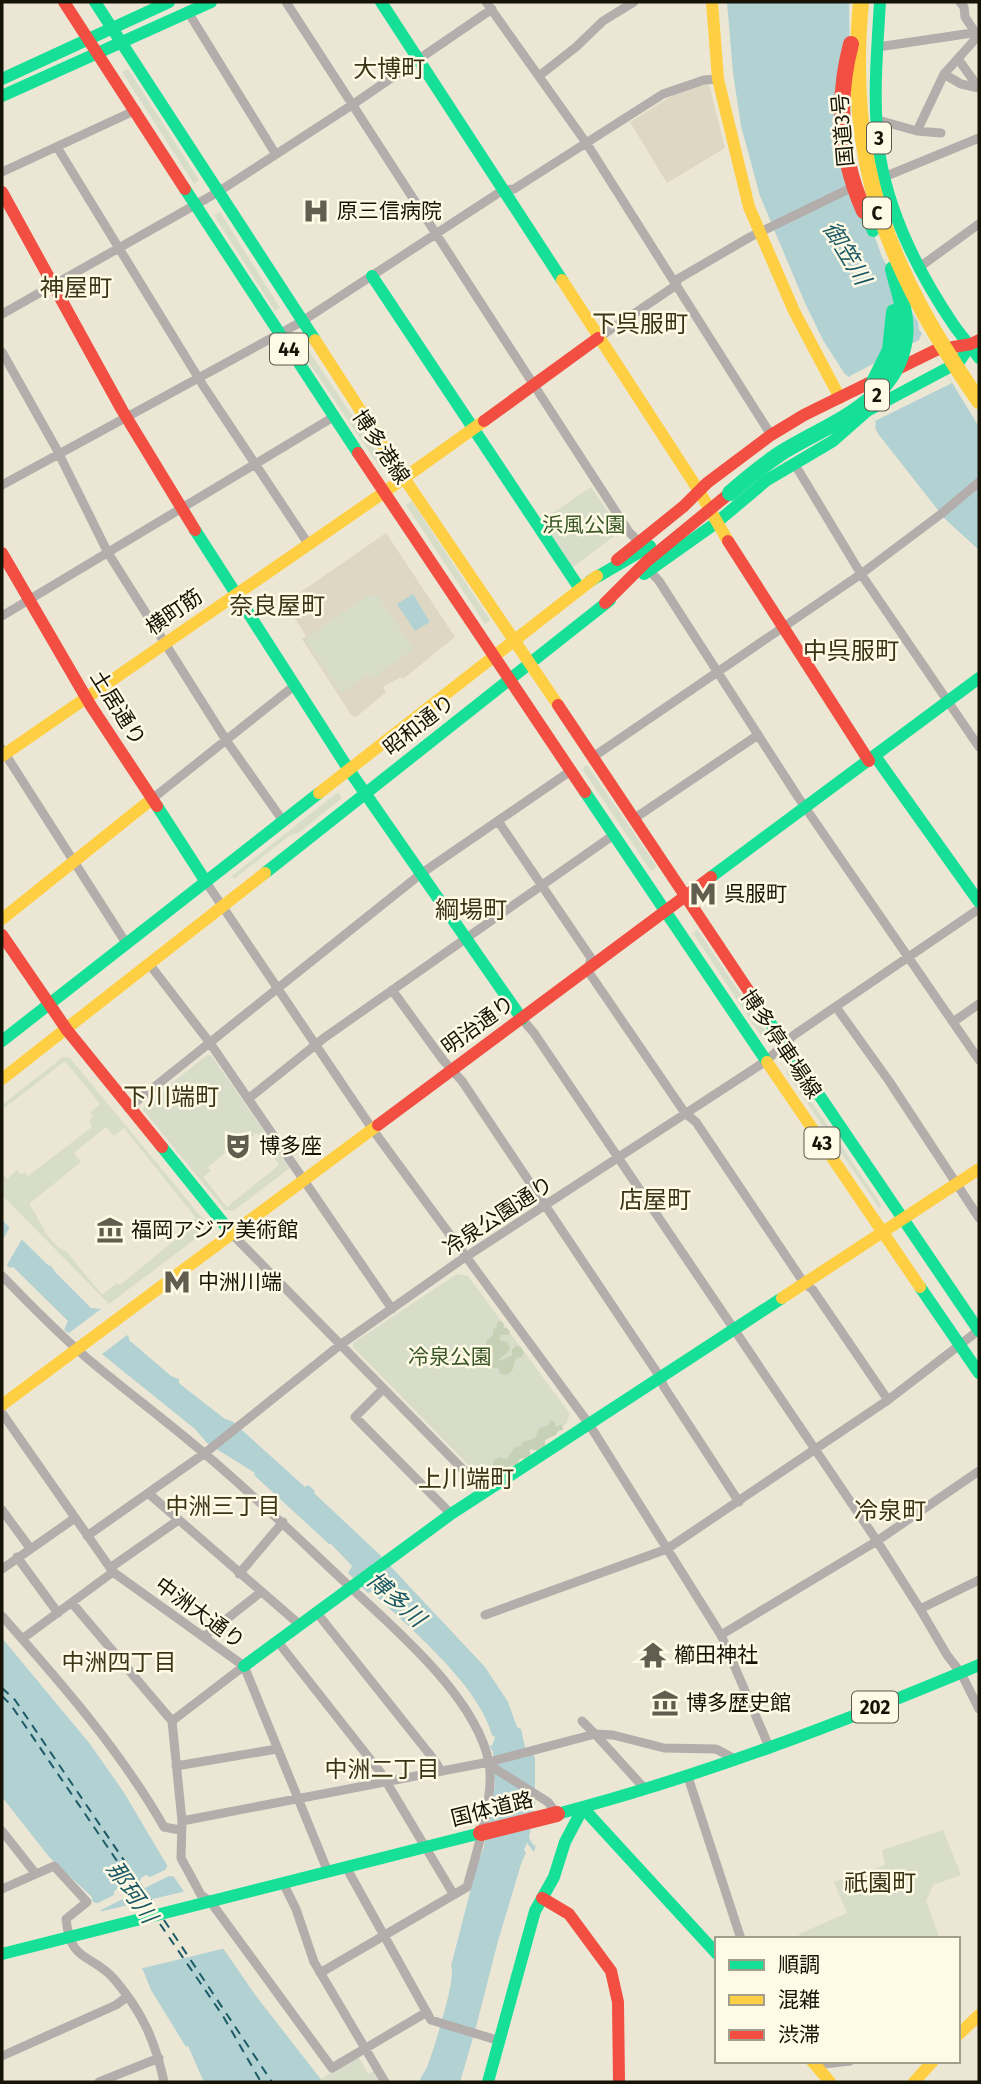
<svg xmlns="http://www.w3.org/2000/svg" width="981" height="2084" font-family="'Fira Sans','Noto Sans JP',sans-serif">
<style>
.education{fill:#ded7c4}
.green{fill:#d7ddc9;fill-rule:evenodd}
.forest{fill:#c6d0b5}
.water{fill:#b2d1d3}
.pier{fill:#ebe7d4}
.lines{fill:none;stroke-linecap:round;stroke-linejoin:round}
.ferry{stroke:#1c5a66;stroke-width:2;stroke-dasharray:9 7;stroke-linecap:butt}
.street{stroke:#b3adab;stroke-width:9}
.fast{stroke:#16e098;stroke-width:12}
.slow{stroke:#ffcf43;stroke-width:12}
.jam{stroke:#f24e42;stroke-width:12}
.fast-bridge{stroke:#16e098;stroke-width:16}
.slow-bridge{stroke:#ffcf43;stroke-width:16}
.jam-bridge{stroke:#f24e42;stroke-width:16}
.labels{text-anchor:middle;dominant-baseline:central;stroke-width:5;stroke-linejoin:round;paint-order:stroke}
.shield{fill:#fffae5;stroke:#5c584a;stroke-width:2}
.shield-label{font-size:19px;font-weight:bold;fill:#161307}
.street-label{font-size:21px;fill:#161307;stroke:#fffae5}
.poi-label{font-size:21px;fill:#161307;stroke:#fffae5;text-anchor:start}
.park-label{font-size:21px;fill:#395728;stroke:#fffae5}
.water-label{font-size:23px;font-style:italic;fill:#1c5a66;stroke:#fffae5}
.neighbourhood-label{font-size:23px;fill:#3b3416;stroke:#fffae5}
.quarter-label{font-size:24px;fill:#3b3416;stroke:#fffae5}
</style>
<rect width="100%" height="100%" fill="#ebe7d4"/>
<path class="education" d="M709,84l16,64 -58,35 -37,-61 48,-30 15,-7z
M386,533l69,104 -52,42 -2,-2 -18,10 3,5 -30,25 -4,-1 -50,-77 4,-3 -21,-33z"/>
<path class="green" d="M128,69l71,111 -5,4 -72,-112z
M220,212l60,96 -5,3 -61,-96z
M305,345l81,121 -5,3 -82,-121z
M591,487l30,44 -49,37 -31,-47z
M412,501l78,119 -5,4 -79,-119z
M377,595l37,54 -41,29 -4,-4 -27,19 -37,-54 61,-42z
M584,766h4l69,101 -6,4 -68,-101z
M338,792l4,6 -42,34 -11,4 -55,43 -2,-3z
M697,929l69,103 -5,4 -68,-103z
M207,1055h4l79,113 -57,43 -8,-1 -82,-100 1,-4zM257,1133l18,21 -2,2 6,9 -52,42 -24,-30 8,-6 -3,-4 35,-29 3,3z
M63,1057l7,1 137,166 -1,7 -97,73 -107,-109v-22l5,6 10,-9 4,5 4,-3 3,4 64,-49 -3,-6 4,-4 -3,-4 10,-9 -35,-43 -63,49v-5zM106,1127l8,9 10,-8 72,90 -12,9 2,4 -66,54 -3,-2 -15,12 -35,-43c-21,-9 -25,-31 -38,-48l52,-42 -7,-9z
M790,1070l92,136 -3,2 -93,-136z
M457,1274l11,2 102,138 -4,10 -84,55 -129,-132v-4z
M943,1830l18,45 -28,10 -7,16 14,38h-140l-1,-5 48,-21 -13,-31 51,-17 -3,-15z
M358,2056l10,18 6,-3 6,11h-56l-3,-3z"/>
<path class="forest" d="M501,1321l3,3 -1,4h4l3,4 -2,3h-6l-3,3 2,3 6,1 3,5 -2,5 -9,7 1,2 12,-6v-5l4,-4 5,1 3,5 -2,5 -6,1 -4,13 -5,4 -6,-1 -3,-6h-8l-3,-5 3,-5 4,-2 -2,-4 -6,-5v-6l7,-6v-5l4,-3v-5z
M551,1420l3,1 2,6 6,-3 1,6 -5,1 -2,4 -11,5v7l-7,4 -7,-2 -2,2 2,3 -6,6 -3,-2 -3,2 -2,5 -8,1 -5,7 -9,-1 -3,-6 2,-6 6,-3 7,2 8,-12 6,-1 2,-4 12,-4 4,-10 10,-3z"/>
<path class="water" d="M727,2h122l2,132 8,59 23,64 36,65 1,8 3,3 57,94v123l-34,-31 -66,-84 -4,-7 1,-5 -53,-83 -18,-37 -45,-107 -19,-70 -8,-53z
M413,594l17,28 -15,9 -18,-27z
M2,1220l47,46 1,-1 7,9 34,34 10,1 28,28v3l42,36 8,3v4l6,5 40,31 7,2 73,66 3,-2 7,6 -1,2 65,61 106,113 23,35 9,25 4,2 4,18 10,10v48l-6,33 5,8 2,-2 -2,8 -7,-9 -3,7 2,3 -4,8 -24,80 -23,90 -15,51h-41c2,-6 5,-9 8,-15 6,-15 30,-90 24,-101l26,-101 7,-18 3,-29 8,-33 -2,-33 -4,-7 3,1 3,-9 -3,-2c-13,-49 -80,-105 -117,-140v-5l-7,3 -20,-20 4,-7 -21,-22h-2l-75,-69 1,-2 -48,-30 -12,-14 -92,-74 -39,-25 4,-9 -55,-54 -3,1 -8,-8z
M2,1638l88,106 33,47 51,86 82,119 67,86h-119l-16,-36 -2,1 -35,-57 -8,-20 -19,-29 -32,-41v-3l-42,-39 -48,-61z"/>
<path class="pier" d="M922,333l30,50 -77,38 -31,-45 2,-2 2,3 71,-37z
M11,1225l13,11 -19,32 -3,-3v-24z
M101,1309l26,26 -26,20 -32,-22z
M169,1863l8,14 -8,-1 -70,35 -6,-8h5l16,-8v-4l6,-3 3,2 17,-8 1,-4 5,-3 4,2 15,-7z
M186,1891l40,57 -87,21 -40,-57z"/>
<g class="lines">
<path class="ferry" d="M2,1688l13,12 140,206
M2,1696l9,9 138,203
M164,1920l108,162
M160,1924l63,92 38,66"/>
<path class="street" d="M286,2l343,530 10,10
M486,2l101,142 184,291
M960,2l4,5 1,10 10,15
M188,12l87,141
M878,47l101,-15
M958,59l21,29
M944,74l17,10 18,4
M539,76l37,-29 27,-26 31,-19
M878,120l39,11 27,-57 35,-39
M917,131l24,2
M57,147l147,240 105,158
M2,172l134,-62
M884,177l95,-39
M921,266l58,-42
M2,314l216,-122 134,-87 140,-96
M598,338l77,-52 3,-7 72,-42 107,-52
M2,352l54,96 52,105 118,187 57,81
M794,463l67,111 118,173
M2,485l299,-163 202,-132 11,-1 149,-95 41,-14 14,-1
M649,570l10,11 139,216 181,263
M2,616l333,-200
M2,749l124,194
M593,757l268,-183 80,-60 38,-32
M152,799l142,-113
M635,818l123,-83
M498,821l93,137 -3,13 97,142 11,9 108,161 9,7 75,110
M206,882l167,248 216,294 132,211 49,114
M150,965l60,78 182,266
M392,990l51,70 19,21 198,296 4,10 75,115
M836,1007l53,74 90,137
M522,1019l12,14 343,508 43,68 27,46 14,18 18,36
M953,1022l26,-18
M248,1099l76,-61 291,-204
M128,1108l294,-235 150,-103
M232,1234l253,258
M2,1276c30,30 59,61 92,88 36,30 75,59 111,90 50,42 97,88 144,132 46,43 128,112 140,177 6,33 -13,91 -22,124l-147,86
M383,1389l-28,28 96,97
M2,1413l111,159 131,94 84,206
M148,1493l152,132
M2,1510l28,38
M87,1536l118,-83 135,-108 118,-83 308,-201 28,-26 185,-126
M17,1557l41,56
M110,1568l67,-47
M2,1569l73,-51
M239,1574l44,-52
M72,1603l100,118 10,100 -1,37 20,37 9,6 122,167 95,-56
M920,1609l59,-29
M317,1613l118,148 6,10
M485,1615l182,-66 221,-149 91,-70
M2,1616c59,67 118,134 162,211l16,3
M721,1635l156,-94 102,-70
M205,1636l56,-44
M22,1639l91,-67
M278,1642l103,131 73,122
M172,1721l72,-55
M582,1721l13,13 18,1 51,13 52,1 19,10
M489,1762l5,6 54,34 9,12
M176,1766l101,-17
M688,1777l53,162
M182,1821l307,-59 106,-28 50,55
M2,1831l34,43 18,-8 33,36 -21,17c5,46 25,33 49,61 27,32 40,60 49,102
M346,1867l85,153 69,21
M283,1883l13,26 18,53 71,120
M2,1889l34,-15
M2,2056l114,-51 11,-8
M815,2065l35,-4
M99,2082l60,-24"/>
<path class="fast" d="M95,2l220,338
M381,2l181,278
M880,2c-3,51 -8,104 0,155 10,59 40,118 73,167 8,12 18,22 26,34
M2,79l167,-77
M2,96l209,-94
M185,189l173,264
M864,211l9,20
M372,276l208,313
M195,530l154,240 173,249
M644,574l72,-51 51,-43 66,-39 34,-30 92,-49 12,-18
M590,581l60,-35
M875,756l104,146
M585,792l182,270
M157,806l49,76
M265,873l345,-273
M711,877l268,-199
M752,996l227,335
M2,1041l317,-248
M162,1147l70,87
M920,1287l59,86
M244,1666l207,-152 331,-216
M557,1814c145,-38 284,-91 422,-149
M2,1954l479,-121
M488,2082l47,-171 19,-34 11,-35 18,-34 134,146"/>
<path class="slow" d="M712,2l6,77 31,128 45,104 46,87
M562,280l137,211 29,50
M315,340l89,138 154,227
M2,756l384,-265 98,-70
M319,793l278,-217
M2,919l150,-120
M767,1062l153,225
M2,1079l263,-206
M782,1298l197,-129
M2,1405l376,-280
M958,2035l21,-20
M812,2061l18,21
M914,2082l19,-21"/>
<path class="jam" d="M64,2l121,187
M2,192l120,218 73,120
M484,421l114,-83
M358,453l227,339
M728,541l141,220
M2,553l89,153 66,100
M617,560l67,-54 23,-23 64,-48 33,-20 132,-65 35,-6 8,-4
M605,603l42,-42 83,-68
M558,705l194,291
M2,935l65,95 95,117
M378,1125l333,-248
M542,1898l27,16 42,57 7,31 1,80"/>
<path class="fast-bridge" d="M873,384l17,-34 4,-38
M730,493c16,-14 33,-28 51,-40 48,-30 116,-50 124,-115 3,-23 -7,-47 -12,-69"/>
<path class="slow-bridge" d="M861,2c-15,164 26,265 118,399"/>
<path class="jam-bridge" d="M851,44c-15,57 -11,113 13,167
M481,1833l76,-19"/>
</g>
<defs>
<g id="hospital-bare" transform="scale(2.1)"><path d="M-5-5h3v3.5h4V-5h3V5h-3V1.5h-4V5h-3Z" fill="#615d4f" stroke="#fffae5" stroke-width="2.5" paint-order="stroke"/></g>
<g id="metro-bare" transform="scale(2.1)"><path d="M-5.5 5V-5H-3L0 0L3-5H5.5V5H3V-.5L0 4L-3-.5V5Z" fill="#615d4f" stroke="#fffae5" stroke-width="2.5" paint-order="stroke"/></g>
<g id="theatre-bare" transform="scale(2.1)"><path d="M-5-5.5Q0-4 5-5.5V0Q5 5 0 6Q-5 5-5 0ZM-3.3-2.5H-1v1.5H-3.3ZM1-2.5H3.3v1.5H1ZM-2.8 1Q0 5.5 2.8 1Z" fill="#615d4f" stroke="#fffae5" stroke-width="2.5" paint-order="stroke"/></g>
<g id="museum-bare" transform="scale(2.1)"><path d="M0-6L6-3V-2H-6V-3ZM-5-1h2V3h-2ZM-1-1h2V3h-2ZM3-1h2V3H3ZM-6 4H6V6H-6Z" fill="#615d4f" stroke="#fffae5" stroke-width="2.5" paint-order="stroke"/></g>
<g id="temple-bare" transform="scale(2.1)"><path d="M0-6L5-2H3V0L6.5 2.5H4V6H1.5V3h-3V6H-4V2.5H-6.5L-3 0V-2H-5Z" fill="#615d4f" stroke="#fffae5" stroke-width="2.5" paint-order="stroke"/></g>
</defs>
<g fill-rule="evenodd">
<use href="#hospital-bare" x="316" y="211"/>
<use href="#metro-bare" x="703" y="894"/>
<use href="#theatre-bare" x="238" y="1146"/>
<use href="#museum-bare" x="110" y="1230"/>
<use href="#metro-bare" x="177" y="1282"/>
<use href="#temple-bare" x="653" y="1655"/>
<use href="#museum-bare" x="665" y="1703"/>
</g>
<g class="labels">
<g class="shield">
<rect x="867" y="122.5" width="24" height="31" rx="5"/>
<rect x="863" y="197.5" width="28" height="31" rx="5"/>
<rect x="270" y="333.5" width="38" height="31" rx="5"/>
<rect x="865" y="379.5" width="24" height="31" rx="5"/>
<rect x="804.5" y="1127.5" width="35" height="31" rx="5"/>
<rect x="852" y="1691.5" width="46" height="31" rx="5"/>
</g>
<g class="shield-label">
<text x="879" y="138">3</text>
<text x="877" y="213">C</text>
<text x="289" y="349">44</text>
<text x="877" y="395">2</text>
<text x="822" y="1143">43</text>
<text x="875" y="1707">202</text>
</g>
<g class="street-label">
<text transform="translate(843 130) rotate(-95)">国道3号</text>
<text transform="translate(381 447) rotate(56)">博多港線</text>
<text transform="translate(174 612) rotate(-35)">横町筋</text>
<text transform="translate(118 708) rotate(58)">土居通り</text>
<text transform="translate(419 725) rotate(-38)">昭和通り</text>
<text transform="translate(478 1025) rotate(-36)">明治通り</text>
<text transform="translate(781 1044) rotate(56)">博多停車場線</text>
<text transform="translate(498 1216) rotate(-33)">冷泉公園通り</text>
<text transform="translate(200 1613) rotate(36)">中洲大通り</text>
<text transform="translate(492 1809) rotate(-14)">国体道路</text>
</g>
<g class="poi-label">
<text x="337" y="211">原三信病院</text>
<text x="724" y="894">呉服町</text>
<text x="259" y="1146">博多座</text>
<text x="131" y="1230">福岡アジア美術館</text>
<text x="198" y="1282">中洲川端</text>
<text x="674" y="1655">櫛田神社</text>
<text x="686" y="1703">博多歴史館</text>
</g>
<g class="park-label">
<text x="584" y="525">浜風公園</text>
<text x="450" y="1357">冷泉公園</text>
</g>
<g class="water-label">
<text transform="translate(847 253) rotate(59)">御笠川</text>
<text transform="translate(396 1599) rotate(42)">博多川</text>
<text transform="translate(132 1892) rotate(55)">那珂川</text>
</g>
<g class="neighbourhood-label">
<text x="223" y="1506">中洲三丁目</text>
<text x="119" y="1662">中洲四丁目</text>
<text x="382" y="1769">中洲二丁目</text>
</g>
<g class="quarter-label">
<text x="389" y="69">大博町</text>
<text x="76" y="288">神屋町</text>
<text x="640" y="324">下呉服町</text>
<text x="277" y="606">奈良屋町</text>
<text x="851" y="651">中呉服町</text>
<text x="471" y="910">綱場町</text>
<text x="171" y="1097">下川端町</text>
<text x="655" y="1200">店屋町</text>
<text x="466" y="1479">上川端町</text>
<text x="890" y="1511">冷泉町</text>
<text x="880" y="1883">祇園町</text>
</g>
</g>
<rect width="981" height="2084" fill="none" stroke="#161307" stroke-width="7"/>
<rect x="715" y="1937" width="245" height="126" fill="#fffae5" stroke="#a29e8c" stroke-width="2"/>
<rect x="729" y="1960" width="35" height="10" fill="#16e098" stroke="#a29e8c" stroke-width="2"/>
<text x="778" y="1972" font-size="21" fill="#161307">順調</text>
<rect x="729" y="1995" width="35" height="10" fill="#ffcf43" stroke="#a29e8c" stroke-width="2"/>
<text x="778" y="2007" font-size="21" fill="#161307">混雑</text>
<rect x="729" y="2030" width="35" height="10" fill="#f24e42" stroke="#a29e8c" stroke-width="2"/>
<text x="778" y="2042" font-size="21" fill="#161307">渋滞</text>
</svg>
